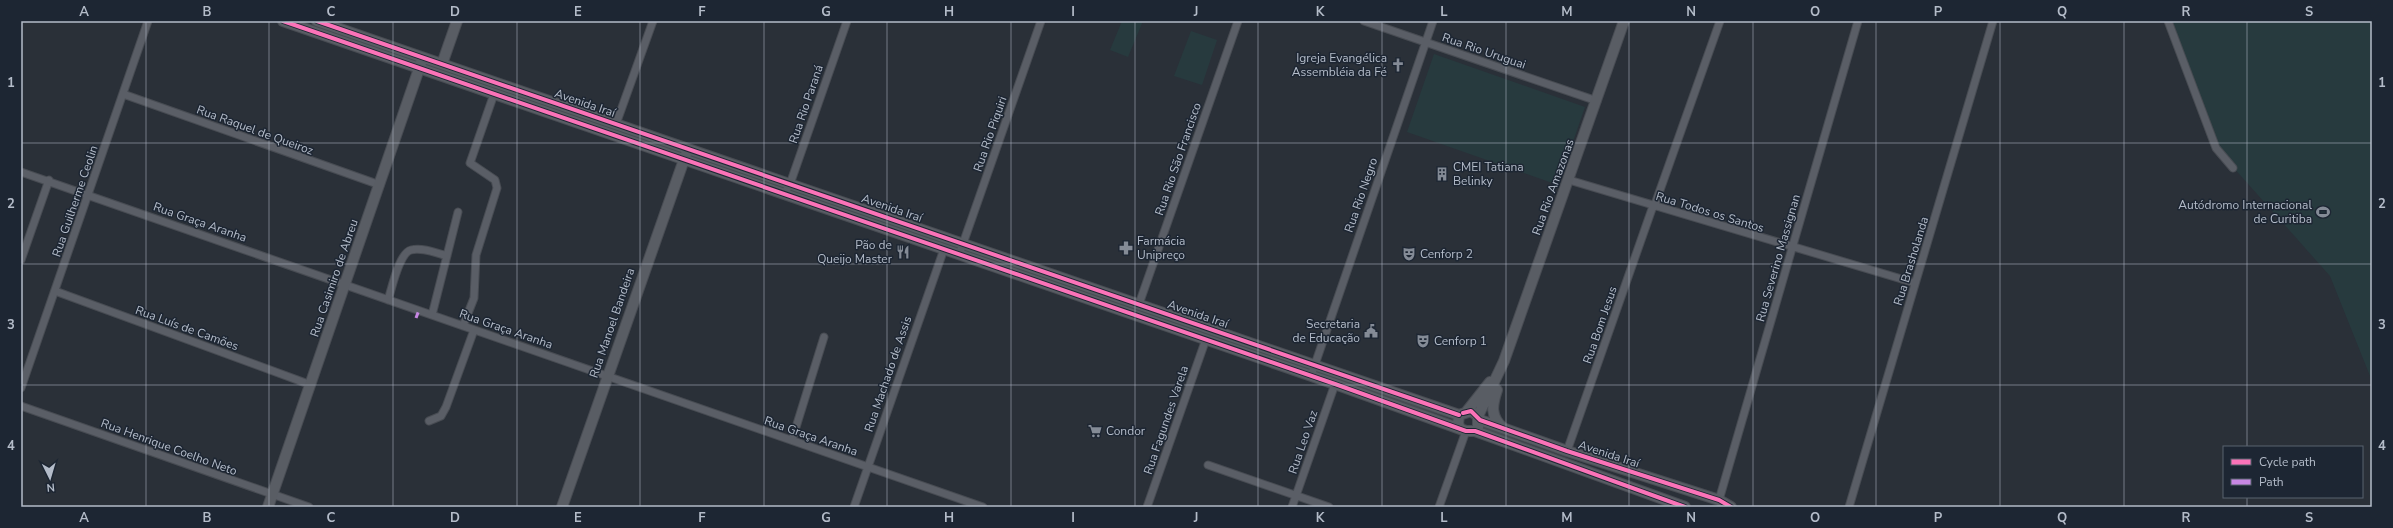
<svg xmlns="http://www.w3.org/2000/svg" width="2393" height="528" font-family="'Nunito Sans',sans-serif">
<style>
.green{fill:#273a3e}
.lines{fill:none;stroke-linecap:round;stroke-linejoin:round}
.street-casing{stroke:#484c53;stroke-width:9}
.secondary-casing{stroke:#484c53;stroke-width:12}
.street{stroke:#5a5e66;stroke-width:7}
.secondary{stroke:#595d64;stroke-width:10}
.quiet{stroke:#c787e3;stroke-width:3;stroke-dasharray:6 3;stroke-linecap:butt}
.cycleway-casing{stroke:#1d2633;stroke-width:6}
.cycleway{stroke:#fb73b8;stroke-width:4}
.grid{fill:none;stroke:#b4bcc9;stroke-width:1;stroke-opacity:0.55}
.labels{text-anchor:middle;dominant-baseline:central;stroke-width:3;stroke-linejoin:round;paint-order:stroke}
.street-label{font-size:12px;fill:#b4bcc9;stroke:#1d2633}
.poi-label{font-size:12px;fill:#b4bcc9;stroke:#1d2633;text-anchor:start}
.neatline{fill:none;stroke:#b4bcc9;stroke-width:1.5}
.grid-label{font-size:13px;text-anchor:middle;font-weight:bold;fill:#b4bcc9}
</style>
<rect width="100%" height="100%" fill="#2a3038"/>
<path class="green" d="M1122,21h21l-15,36 -18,-7z
M2168,21h204v360l-42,-105 -114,-128z
M1191,31l26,9 -15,45 -28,-9z
M1434,54l151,53 -27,78 -151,-53z"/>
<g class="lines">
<g class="street-casing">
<path id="street" d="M1364,21l233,80
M2168,21l48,127 17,20
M123,94l257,91
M616,124l37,-103
M21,172l962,335
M1569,180l346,103
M784,194l6,-10 57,-163
M1654,207l66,-186
M959,255l82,-234
M21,260l28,-80
M55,291l256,94
M388,300c4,-12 11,-47 23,-50 11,-3 26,3 36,6
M1139,304l99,-283
M432,315l26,-103
M463,326l11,-28 2,-43 21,-67 -2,-8 -25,-17 24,-69
M1311,376l122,-355
M21,388l127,-367
M21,406l288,101
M429,421l12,-5 5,-9 28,-77
M792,440l32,-103
M1567,451l86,-245
M1208,465l121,42
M1719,500l139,-479
M854,507l90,-258
M1147,507l59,-168
M1292,507l43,-123
M1439,507l27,-76
M1849,507l144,-486"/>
</g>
<g class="secondary-casing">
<path id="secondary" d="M283,21l1052,363 131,47h9l3,-3v-12l-7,-5 -12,4 -1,9 2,4
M317,21l1142,394
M442,64l15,-43
M1497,390c-5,15 -7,26 6,38
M1467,411l23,-29
M1478,416l26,-55 120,-340
M1480,420l87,31 152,49 12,7
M1475,431l210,76
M268,507l153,-444
M562,507l124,-353"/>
</g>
<use href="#street" class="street"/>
<use href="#secondary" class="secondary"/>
<path class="quiet" d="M416,318l3,-8"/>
<g class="cycleway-casing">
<path id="cycleway" d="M283,21l1052,363 131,47h9l210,76
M317,21l1142,394
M1463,413l8,-2 9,9 87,31 152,49 12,7"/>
</g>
<use href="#cycleway" class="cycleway"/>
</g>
<path class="grid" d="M146,21v486M269,21v486M393,21v486M517,21v486M640,21v486M764,21v486M887,21v486M1011,21v486M1135,21v486M1258,21v486M1382,21v486M1506,21v486M1629,21v486M1753,21v486M1876,21v486M2000,21v486M2124,21v486M2247,21v426M21,143h2351M21,264h2351M21,385h2351M2247,497v10"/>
<defs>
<g id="church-bare" transform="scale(1.08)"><path d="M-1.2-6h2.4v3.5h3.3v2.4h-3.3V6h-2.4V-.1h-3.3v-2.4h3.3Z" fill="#848b96" stroke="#1d2633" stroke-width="2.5" paint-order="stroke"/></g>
<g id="building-bare" transform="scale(1.08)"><path d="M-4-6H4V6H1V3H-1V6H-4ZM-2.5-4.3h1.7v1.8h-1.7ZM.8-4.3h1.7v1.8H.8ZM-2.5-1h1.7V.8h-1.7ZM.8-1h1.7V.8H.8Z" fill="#848b96" stroke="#1d2633" stroke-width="2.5" paint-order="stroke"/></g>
<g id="stadium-bare" transform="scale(1.08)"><path d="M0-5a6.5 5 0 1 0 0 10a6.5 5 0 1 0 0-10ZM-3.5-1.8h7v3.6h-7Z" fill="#848b96" stroke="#1d2633" stroke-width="2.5" paint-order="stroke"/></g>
<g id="pharmacy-bare" transform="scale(1.08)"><path d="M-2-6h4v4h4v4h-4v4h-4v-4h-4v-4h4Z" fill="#848b96" stroke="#1d2633" stroke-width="2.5" paint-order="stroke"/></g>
<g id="restaurant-bare" transform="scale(1.08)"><path d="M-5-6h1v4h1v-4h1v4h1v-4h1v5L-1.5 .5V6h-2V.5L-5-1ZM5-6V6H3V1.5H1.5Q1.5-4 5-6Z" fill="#848b96" stroke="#1d2633" stroke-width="2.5" paint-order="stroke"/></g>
<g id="theatre-bare" transform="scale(1.08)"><path d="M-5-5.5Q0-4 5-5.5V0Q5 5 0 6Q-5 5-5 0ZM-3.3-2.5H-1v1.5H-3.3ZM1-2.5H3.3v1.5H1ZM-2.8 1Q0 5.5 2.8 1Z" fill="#848b96" stroke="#1d2633" stroke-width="2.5" paint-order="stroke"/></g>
<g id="civic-bare" transform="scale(1.08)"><path d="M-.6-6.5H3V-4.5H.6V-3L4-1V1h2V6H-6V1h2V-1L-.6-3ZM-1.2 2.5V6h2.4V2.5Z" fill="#848b96" stroke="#1d2633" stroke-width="2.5" paint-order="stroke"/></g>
<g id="supermarket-bare" transform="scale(1.08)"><path d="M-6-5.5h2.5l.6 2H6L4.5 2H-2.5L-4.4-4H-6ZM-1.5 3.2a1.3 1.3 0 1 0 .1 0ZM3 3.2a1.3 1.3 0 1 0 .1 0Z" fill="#848b96" stroke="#1d2633" stroke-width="2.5" paint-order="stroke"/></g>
</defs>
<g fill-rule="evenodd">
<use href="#church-bare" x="1398" y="65"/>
<use href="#building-bare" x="1442" y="174"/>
<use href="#stadium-bare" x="2323" y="212"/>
<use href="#pharmacy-bare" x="1126" y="248"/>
<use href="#restaurant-bare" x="903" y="252"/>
<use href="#theatre-bare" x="1409" y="254"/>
<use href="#civic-bare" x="1371" y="331"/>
<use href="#theatre-bare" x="1423" y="341"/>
<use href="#supermarket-bare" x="1095" y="431"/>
</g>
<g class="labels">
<g class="street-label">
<text transform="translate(1484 51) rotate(19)">Rua Rio Uruguai</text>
<text transform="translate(585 103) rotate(19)">Avenida Iraí</text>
<text transform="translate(806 104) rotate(-71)">Rua Rio Paraná</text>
<text transform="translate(255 130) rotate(20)">Rua Raquel de Queiroz</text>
<text transform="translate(990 134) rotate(-71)">Rua Rio Piquiri</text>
<text transform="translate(1178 159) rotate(-71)">Rua Rio São Francisco</text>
<text transform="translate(1553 187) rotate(-70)">Rua Rio Amazonas</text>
<text transform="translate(1361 195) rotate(-71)">Rua Rio Negro</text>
<text transform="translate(75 201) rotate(-71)">Rua Guilherme Ceolin</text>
<text transform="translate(892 208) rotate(19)">Avenida Iraí</text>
<text transform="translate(1710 212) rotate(17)">Rua Todos os Santos</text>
<text transform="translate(200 222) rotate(19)">Rua Graça Aranha</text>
<text transform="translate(1778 258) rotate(-74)">Rua Severino Massignan</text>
<text transform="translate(1911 261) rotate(-73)">Rua Brasholanda</text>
<text transform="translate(334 278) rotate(-71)">Rua Casimiro de Abreu</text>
<text transform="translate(1198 314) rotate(19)">Avenida Iraí</text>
<text transform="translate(612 323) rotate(-71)">Rua Manoel Bandeira</text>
<text transform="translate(1600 325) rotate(-71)">Rua Bom Jesus</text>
<text transform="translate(187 328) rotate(20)">Rua Luís de Camões</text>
<text transform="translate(506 329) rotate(19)">Rua Graça Aranha</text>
<text transform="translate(888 374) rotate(-71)">Rua Machado de Assis</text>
<text transform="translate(1166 420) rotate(-71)">Rua Fagundes Varela</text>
<text transform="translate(811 436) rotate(19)">Rua Graça Aranha</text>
<text transform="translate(1303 442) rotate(-71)">Rua Leo Vaz</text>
<text transform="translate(169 447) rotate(20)">Rua Henrique Coelho Neto</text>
<text transform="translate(1609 454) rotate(18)">Avenida Iraí</text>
</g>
<g class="poi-label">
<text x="1387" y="58" text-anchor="end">Igreja Evangélica<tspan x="1387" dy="14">Assembléia da Fé</tspan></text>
<text x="1453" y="167">CMEI Tatiana<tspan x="1453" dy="14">Belinky</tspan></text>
<text x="2312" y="205" text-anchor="end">Autódromo Internacional<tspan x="2312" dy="14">de Curitiba</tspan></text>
<text x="1137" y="241">Farmácia<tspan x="1137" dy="14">Unipreço</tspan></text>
<text x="892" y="245" text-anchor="end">Pão de<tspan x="892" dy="14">Queijo Master</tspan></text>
<text x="1420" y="254">Cenforp 2</text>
<text x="1360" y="324" text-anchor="end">Secretaria<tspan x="1360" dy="14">de Educação</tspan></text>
<text x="1434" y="341">Cenforp 1</text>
<text x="1106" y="431">Condor</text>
</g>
</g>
<rect width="2393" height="528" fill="none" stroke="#1d2633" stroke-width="44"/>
<rect x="2223" y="446" width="140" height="52" fill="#1d2633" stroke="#59626f"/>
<rect x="2231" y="459" width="20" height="6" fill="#fb73b8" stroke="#59626f"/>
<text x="2259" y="466" font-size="12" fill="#b4bcc9">Cycle path</text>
<rect x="2231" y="479" width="20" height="6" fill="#c787e3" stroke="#59626f"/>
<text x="2259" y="486" font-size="12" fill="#b4bcc9">Path</text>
<g transform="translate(50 478) rotate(175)" stroke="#1d2633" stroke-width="3" paint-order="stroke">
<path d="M0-3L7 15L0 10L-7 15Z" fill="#b4bcc9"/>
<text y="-6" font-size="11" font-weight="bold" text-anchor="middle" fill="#b4bcc9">N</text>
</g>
<rect x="22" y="22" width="2349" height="484" class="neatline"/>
<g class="grid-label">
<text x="84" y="16">A</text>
<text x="207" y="16">B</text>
<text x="331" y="16">C</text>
<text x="455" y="16">D</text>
<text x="578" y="16">E</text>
<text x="702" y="16">F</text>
<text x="826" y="16">G</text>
<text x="949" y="16">H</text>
<text x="1073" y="16">I</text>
<text x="1196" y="16">J</text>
<text x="1320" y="16">K</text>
<text x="1444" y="16">L</text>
<text x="1567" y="16">M</text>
<text x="1691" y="16">N</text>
<text x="1815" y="16">O</text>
<text x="1938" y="16">P</text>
<text x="2062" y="16">Q</text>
<text x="2186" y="16">R</text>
<text x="2309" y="16">S</text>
<text x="11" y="87">1</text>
<text x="2382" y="87">1</text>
<text x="11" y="208">2</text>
<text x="2382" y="208">2</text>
<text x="11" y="329">3</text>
<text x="2382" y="329">3</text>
<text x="11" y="450">4</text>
<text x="2382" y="450">4</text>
<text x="84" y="522">A</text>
<text x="207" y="522">B</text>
<text x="331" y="522">C</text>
<text x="455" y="522">D</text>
<text x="578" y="522">E</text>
<text x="702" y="522">F</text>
<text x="826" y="522">G</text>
<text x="949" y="522">H</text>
<text x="1073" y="522">I</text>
<text x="1196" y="522">J</text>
<text x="1320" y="522">K</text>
<text x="1444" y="522">L</text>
<text x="1567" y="522">M</text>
<text x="1691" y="522">N</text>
<text x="1815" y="522">O</text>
<text x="1938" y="522">P</text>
<text x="2062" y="522">Q</text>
<text x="2186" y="522">R</text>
<text x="2309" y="522">S</text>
</g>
</svg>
